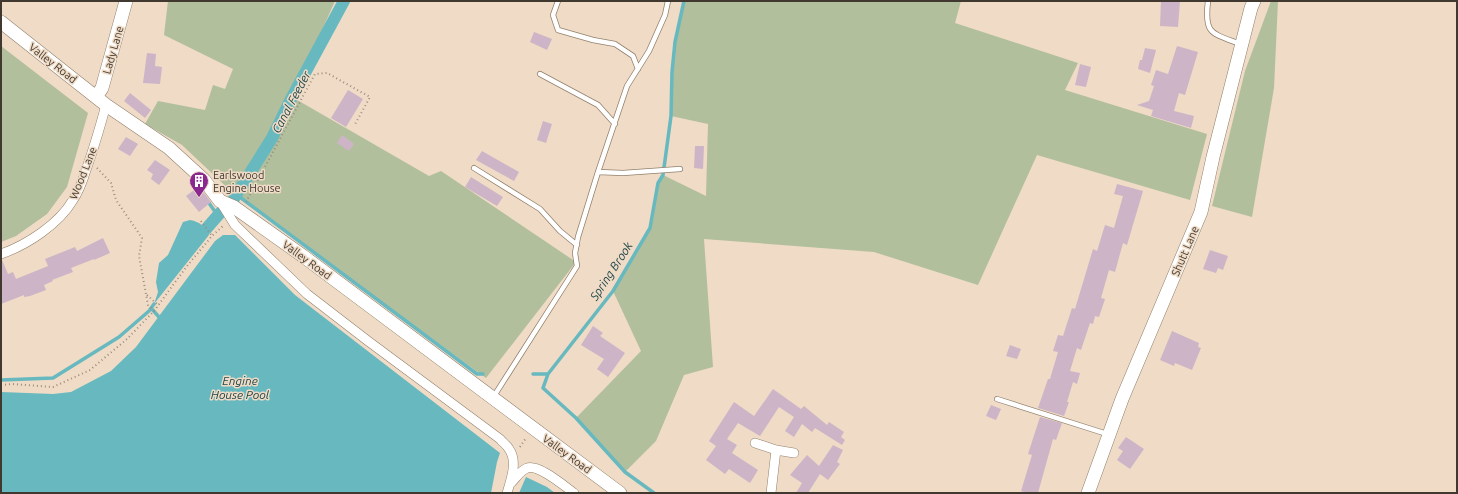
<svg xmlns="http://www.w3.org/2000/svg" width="1458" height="494" font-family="Ubuntu,sans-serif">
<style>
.green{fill:#b1bf9d}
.water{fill:#67b9bf}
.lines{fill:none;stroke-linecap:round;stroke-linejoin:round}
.stream{stroke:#67b9bf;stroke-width:3.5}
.canal{stroke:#67b9bf;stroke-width:12}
.building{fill:#cdb5c7}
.lane-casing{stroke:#92806c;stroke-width:6}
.street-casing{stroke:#92806c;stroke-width:10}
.secondary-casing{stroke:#92806c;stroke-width:14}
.path{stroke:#9b8d7e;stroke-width:2;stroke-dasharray:1 3;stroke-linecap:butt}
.lane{stroke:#fff;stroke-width:4.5}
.street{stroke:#fff;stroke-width:9}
.secondary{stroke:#fff;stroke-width:13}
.labels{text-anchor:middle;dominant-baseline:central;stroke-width:3;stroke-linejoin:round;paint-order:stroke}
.street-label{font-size:11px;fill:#413930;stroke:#efdbc6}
.poi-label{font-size:11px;fill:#413930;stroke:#efdbc6;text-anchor:start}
.water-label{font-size:12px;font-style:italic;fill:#20474a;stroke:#efdbc6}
</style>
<rect width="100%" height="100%" fill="#efdbc6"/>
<path class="green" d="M168,1h167l-43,96 137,79 12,-5 135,91 -90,116 -250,-182 -54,-51 -37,-21 13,-23 47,9 8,-25 12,4 8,-20 -69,-34z
M684,1h277l-6,22 123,40 -13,27 142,44 -17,66 -153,-45 -59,130 -104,-33 -170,-13 9,128 -29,8 -28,66 -31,31 -49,-54 65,-67 -28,-60 37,-63 8,-45 5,-8 43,21 2,-72 -37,-8 1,-44 3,-30z
M1271,1h7l-4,87 -22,129 -40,-11 33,-135z
M1,46l87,67 -21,74 -20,27 -31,22 -15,6z"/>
<path class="water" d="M190,220c10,2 15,6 19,15l-55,69 4,-12 -2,-10 3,-19 9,-8 15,-33z
M223,235h12l60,60 205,158 -3,9 -6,31h-490v-101l52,2 18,-2 40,-21 25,-24 79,-106z
M526,477l21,10 8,6h-36z"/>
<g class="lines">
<path class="stream" d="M237,195l240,179h6
M209,203l9,13
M151,308l8,9
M533,374h15
M1,380l52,-2 66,-41 30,-26 5,-7
M654,493l-29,-21 -49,-54 -33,-30 5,-14 65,-83 37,-63 8,-45 5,-8 8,-59 1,-44 3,-30 9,-41"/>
<path class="canal" d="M233,200l39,-62 20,-41 52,-96
M206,229l14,-16"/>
</g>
<path class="building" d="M1161,1h19l-2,26 -18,-1z
M534,32l18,7 -5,11 -17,-8z
M1177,46l21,6 -13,43 -6,-2 -5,18 20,5 -3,12 -40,-12 2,-6 -16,-5 12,-4 5,-15 -3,-1 5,-15 12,4z
M1145,48l11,2 -6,23 -12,-4 2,-9h2z
M147,53l9,1 -1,12 7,1 -2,17 -17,-1z
M1080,64l11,3 -5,20 -11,-2z
M348,90l15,9 -17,28 -15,-9z
M130,93l21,17 -6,8 -21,-17z
M543,121l9,3 -6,19 -9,-3z
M342,135l12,9 -5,7 -12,-8z
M126,137l12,7 -8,12 -12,-7z
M695,146h9l-1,23 -9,-1z
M482,151l37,21 -5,9 -38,-21z
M155,160l15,10 -11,15 -8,-6 2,-5 -6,-4z
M471,177l32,20 -6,9 -32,-19z
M1117,184l26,7 -16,54 -4,-2 -8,29 -6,-2 -8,28 4,1 -6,18 -4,-1 -2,8 -3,-1 -9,27 -4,-2 -7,23 10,2 -3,11 -4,-2 -6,20h2l-5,14 -26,-8 10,-29h2l8,-27 -5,-1 5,-16 5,1 9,-28 3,1 18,-60 4,2 8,-26 9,3 9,-32 -9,-2z
M201,189l10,13 -12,10 -13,-16 8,-6 2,4z
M103,238l7,15 -16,7v-1l-23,9 2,4 -21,8 1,1 -9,4 2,5 -16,6 -6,1v-2l-23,9v-44h1l6,14 5,-2 3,7 32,-13 -3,-7 30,-12 2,4z
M1210,250l18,6 -5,14 -5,-2 -2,5 -13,-4z
M593,326l10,7 -3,3 25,17 -17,24 -11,-8 7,-10 -23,-14z
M1172,331l27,12 -1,4 3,1 -9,22 -17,-7 -1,3 -14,-6z
M1010,345l11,4 -4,10 -11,-3z
M773,389l28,20 3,-3 23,19 2,-3 15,10 -3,5 4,3 -3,5 -27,-17 -3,4 -10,-8 -8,13 -9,-6 9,-14 -15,-10 -19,29 -22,-13 -11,16 10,6 -5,8 26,17 -8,13 -21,-14 -4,5 -19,-14 10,-14 -7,-5 25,-39 20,14z
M991,405l10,4 -5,11 -10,-4z
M1040,417l22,6 -6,17 -3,-1 -15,54h-11l-6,-2 11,-36 -4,-1z
M1126,437l18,12 -14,20 -13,-9 6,-9 -5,-3z
M833,445l10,5 -6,12 3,2 -12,16 -8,-6 -12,19h-12l6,-10 -12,-8 17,-20 12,11z"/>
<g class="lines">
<g class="lane-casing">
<path id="lane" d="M558,1l-5,14 5,15 35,10 22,4 18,12 5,13
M1208,1c-4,33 3,32 32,43
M540,74l58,31 17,19
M474,168l66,41 20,22 17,14
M598,172l25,1 57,-4
M494,396l83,-130 -2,-13 3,-16 20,-65 29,-86 22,-35 16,-36 3,-14
M997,399l110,35"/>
</g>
<g class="street-casing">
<path id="street" d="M220,201l15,24 72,69 61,47 132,98c3,4 7,6 9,10 9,12 2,31 -2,44
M1,254c26,-9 58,-30 72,-54 6,-9 10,-20 13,-30 8,-22 14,-43 20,-65
M755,443l21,7 18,3
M511,483c5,-5 9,-12 16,-15 12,-4 37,18 47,25
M771,493l5,-43"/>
</g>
<g class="secondary-casing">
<path id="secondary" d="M1,22l105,83 63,43 35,32 16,21 14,6 69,49 317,237
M96,97l6,-9 24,-87
M1088,493l34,-94 79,-187 12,-55 38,-149 3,-7"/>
</g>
<path class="path" d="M97,168l14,15 5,17 26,38 -3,18 9,49 6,6
M246,202l69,-128 12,-1 43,24 -16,29
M201,221l11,15
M147,295l11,10
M1,385l11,-1 41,3 37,-17 37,-31 27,-28 33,-45 25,-30 12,-11
M520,447l6,-9"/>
<use href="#lane" class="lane"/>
<use href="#street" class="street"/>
<use href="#secondary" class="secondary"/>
</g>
<defs>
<g id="building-pin" transform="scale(1)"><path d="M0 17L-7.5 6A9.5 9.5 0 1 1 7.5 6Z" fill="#8b288f" stroke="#efdbc6"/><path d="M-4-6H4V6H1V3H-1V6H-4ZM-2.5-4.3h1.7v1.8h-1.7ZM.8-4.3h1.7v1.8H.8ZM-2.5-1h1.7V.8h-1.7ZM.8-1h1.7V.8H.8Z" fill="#fff"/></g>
</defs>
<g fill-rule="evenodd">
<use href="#building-pin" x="199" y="181"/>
</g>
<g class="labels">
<g class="street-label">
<text transform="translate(113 50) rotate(-74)">Lady Lane</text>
<text transform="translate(53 63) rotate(38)">Valley Road</text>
<text transform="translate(83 173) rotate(-68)">Wood Lane</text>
<text transform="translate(1185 251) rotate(-67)">Shutt Lane</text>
<text transform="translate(307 260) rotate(36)">Valley Road</text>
<text transform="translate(567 454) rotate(36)">Valley Road</text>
</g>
<g class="poi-label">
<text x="213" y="175">Earlswood<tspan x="213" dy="13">Engine House</tspan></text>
</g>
<g class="water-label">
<text transform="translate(291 102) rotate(-62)">Canal Feeder</text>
<text transform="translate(611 271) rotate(-57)">Spring Brook</text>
<text x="240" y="380">Engine<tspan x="240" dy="14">House Pool</tspan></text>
</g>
</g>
<rect width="1458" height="494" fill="none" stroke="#413930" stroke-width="4"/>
</svg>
